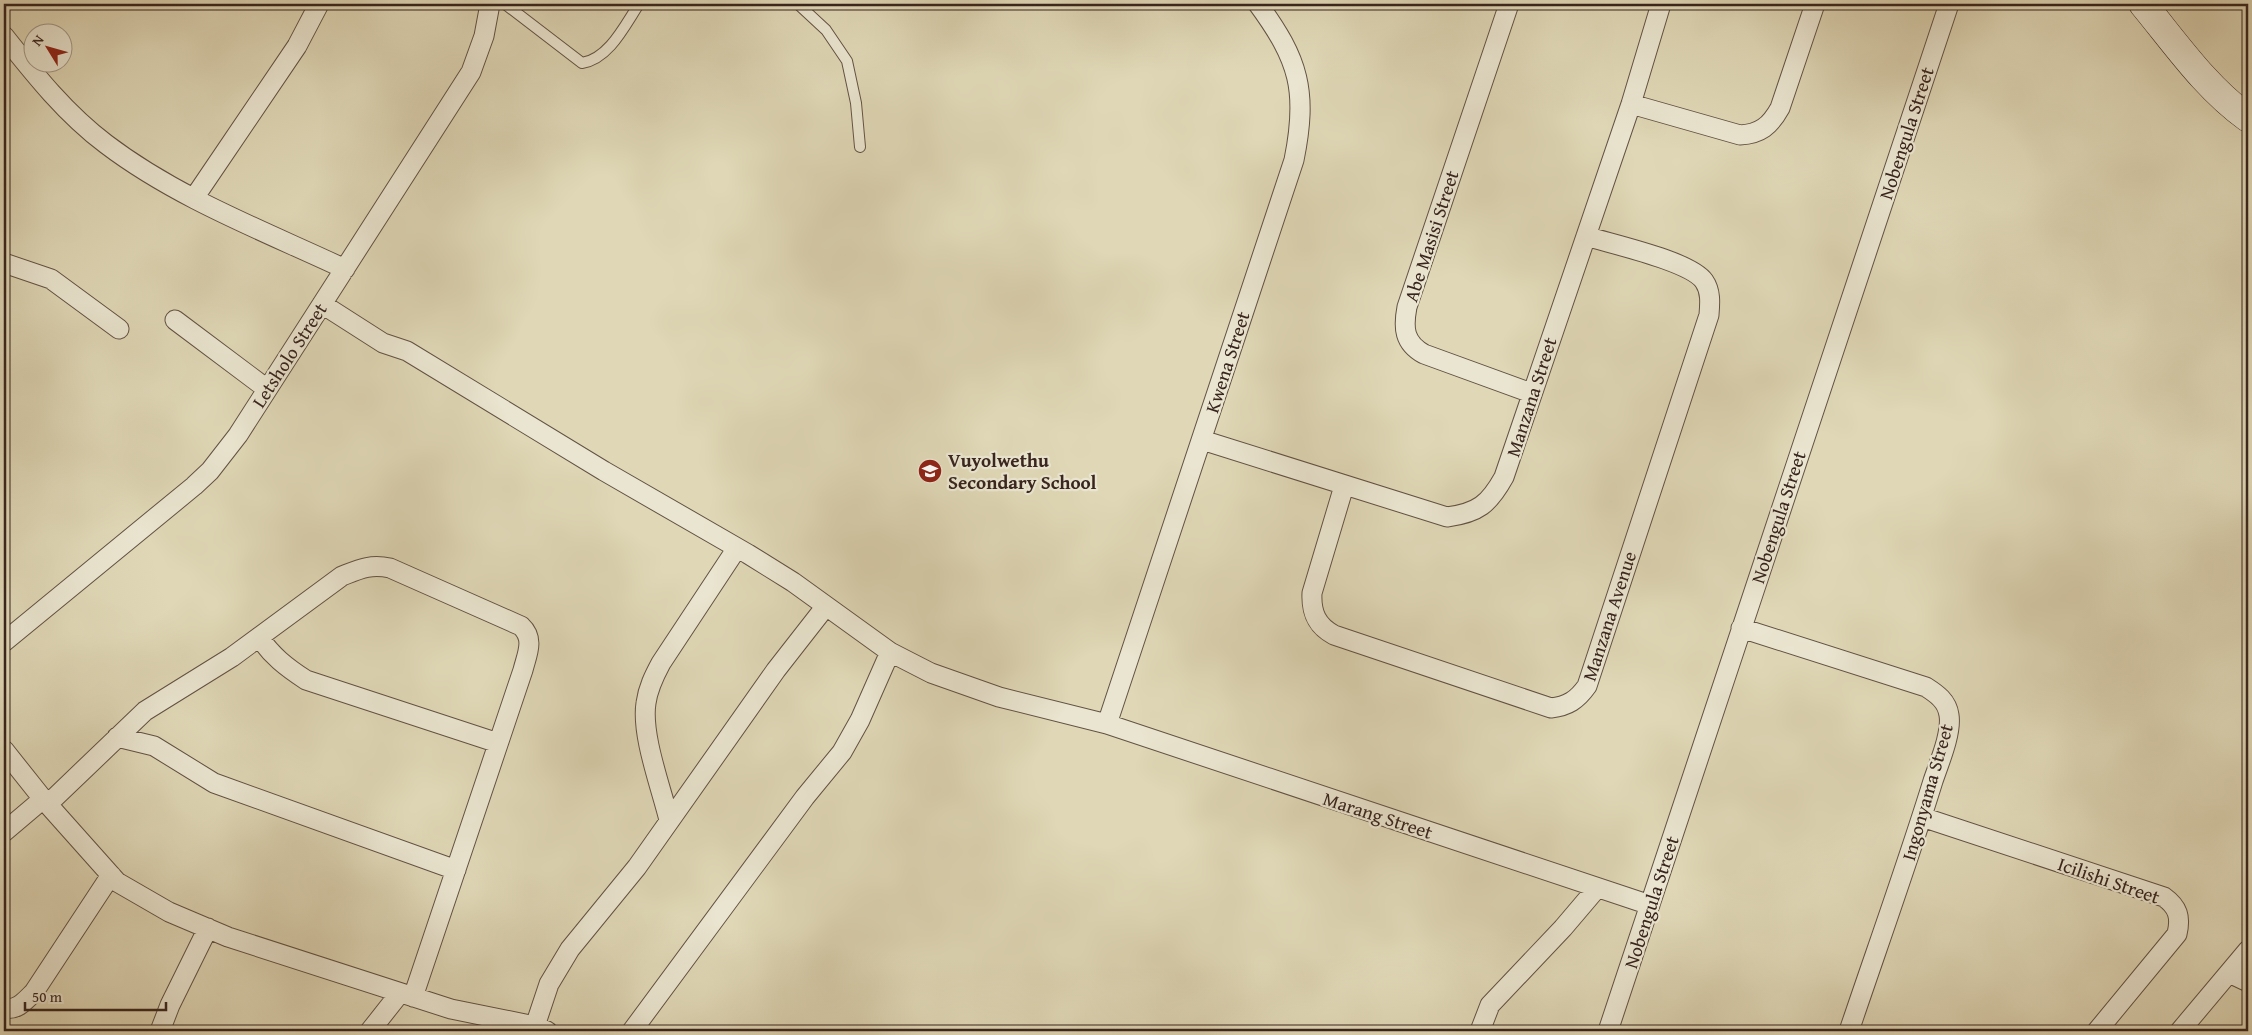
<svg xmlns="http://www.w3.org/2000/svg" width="2252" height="1035" font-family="'Gentium Book Plus',serif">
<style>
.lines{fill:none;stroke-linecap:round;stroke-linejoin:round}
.lane-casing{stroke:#625244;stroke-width:12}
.street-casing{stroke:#625244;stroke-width:21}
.secondary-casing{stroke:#38251e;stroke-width:29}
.lane{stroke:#eae5d0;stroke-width:10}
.street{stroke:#eae5d0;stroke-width:19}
.secondary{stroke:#eae5d0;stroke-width:28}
.labels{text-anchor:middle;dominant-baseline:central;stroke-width:4.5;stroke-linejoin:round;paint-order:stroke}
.street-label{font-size:19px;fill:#38251e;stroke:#eae5d0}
.poi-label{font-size:19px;font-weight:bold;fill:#38251e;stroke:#eae5d0;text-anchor:start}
</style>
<rect width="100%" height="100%" fill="#dfd7b6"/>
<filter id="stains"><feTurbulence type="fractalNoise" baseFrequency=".004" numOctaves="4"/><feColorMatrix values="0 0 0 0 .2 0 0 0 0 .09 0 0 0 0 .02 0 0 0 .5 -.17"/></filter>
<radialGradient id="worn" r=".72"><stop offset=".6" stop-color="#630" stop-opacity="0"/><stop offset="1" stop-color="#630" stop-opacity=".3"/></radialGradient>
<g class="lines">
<g class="lane-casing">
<path id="lane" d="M505,4l77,59c27,-4 43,-38 57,-59
M798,4l28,26 21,31 9,42 4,44"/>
</g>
<g class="street-casing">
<path id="street" d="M1509,4l-102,303c-4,21 -3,36 17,47l107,39
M4,36c31,39 62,78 102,108 71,54 158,87 239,125
M1631,104l109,31c20,-1 30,-9 40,-27l35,-104
M194,198l103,-152 22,-42
M4,263l47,16 68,50
M322,304l61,39 24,8 197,120 144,83 45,28 97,70 41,21 68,24 108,27 543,181
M175,320l92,69
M1202,440l245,77c31,-4 42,-13 57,-40l127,-373 30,-100
M1344,486l-32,107c-1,20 5,33 22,42l217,73c17,-2 26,-8 36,-22l122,-371c1,-12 2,-24 -5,-34 -14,-20 -93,-37 -118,-45
M1741,628l185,59c11,7 21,14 23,28 3,18 -10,48 -16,66 -26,84 -56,167 -84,250
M259,637c13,19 27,30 47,43l192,63
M4,642l190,-156 16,-15 28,-36 233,-363 13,-36 6,-32
M1107,724l187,-564c14,-69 5,-100 -36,-156
M117,737l37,9 60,37 242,87
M4,750l39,49 74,83 52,30 59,25 223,72 84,17 12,5
M48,804l97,-93 87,-54 110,-81c18,-7 28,-12 48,-8l131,58c14,13 6,28 2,44l-110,327
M1922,817l242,80c14,10 17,20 13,37l-80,97
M669,820c-8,-33 -28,-85 -23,-117 2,-15 8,-27 15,-40l76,-115
M4,832l39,-33
M2229,973l19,9
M4,1008c13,3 21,-7 30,-16l77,-117
M535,1026l14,-42 21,-35 67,-82 139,-197 50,-64
M160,1031l10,-26 38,-77
M370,1031l30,-38
M632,1031l173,-234 37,-45 18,-32 30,-68
M1480,1031l10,-26 73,-77 34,-40
M1608,1031l341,-1027
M2180,1031l68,-81"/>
</g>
<g class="secondary-casing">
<path id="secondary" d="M2143,4c33,40 63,84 105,114"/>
</g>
<use href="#lane" class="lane"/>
<use href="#street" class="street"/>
<use href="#secondary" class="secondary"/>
</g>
<defs>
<g id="school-disc" transform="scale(1.25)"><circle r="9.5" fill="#8f2418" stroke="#eae5d0"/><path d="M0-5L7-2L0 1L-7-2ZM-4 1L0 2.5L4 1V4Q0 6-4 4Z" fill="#fff"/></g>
</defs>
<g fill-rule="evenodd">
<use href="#school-disc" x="930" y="471"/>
</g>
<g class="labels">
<g class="street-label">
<text transform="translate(1906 133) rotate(-72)">Nobengula Street</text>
<text transform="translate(1431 236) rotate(-72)">Abe Masisi Street</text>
<text transform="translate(289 355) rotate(-57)">Letsholo Street</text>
<text transform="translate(1227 362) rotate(-72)">Kwena Street</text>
<text transform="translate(1531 397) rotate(-72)">Manzana Street</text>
<text transform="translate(1778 517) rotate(-72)">Nobengula Street</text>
<text transform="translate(1609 616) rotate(-72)">Manzana Avenue</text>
<text transform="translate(1927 792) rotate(-74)">Ingonyama Street</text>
<text transform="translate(1378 815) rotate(18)">Marang Street</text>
<text transform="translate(2109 880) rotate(19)">Icilishi Street</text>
<text transform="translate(1651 902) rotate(-72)">Nobengula Street</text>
</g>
<g class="poi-label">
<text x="948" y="460">Vuyolwethu<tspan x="948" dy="22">Secondary School</tspan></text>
</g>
</g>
<rect width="2252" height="1035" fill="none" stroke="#dfd7b6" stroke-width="20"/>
<rect x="5" y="5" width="2242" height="1025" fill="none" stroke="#38251e" stroke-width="2.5"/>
<rect x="10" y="10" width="2232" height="1015" fill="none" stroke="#38251e"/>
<g transform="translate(48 48) rotate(307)"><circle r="24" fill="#eae5d0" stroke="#a39889"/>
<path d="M0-4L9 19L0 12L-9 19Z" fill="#8f2418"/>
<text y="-8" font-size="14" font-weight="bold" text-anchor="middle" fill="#38251e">N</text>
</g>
<path d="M25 1002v8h141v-8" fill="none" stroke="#38251e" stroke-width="2.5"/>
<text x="32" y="1002" font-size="15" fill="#38251e" stroke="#eae5d0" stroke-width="4" paint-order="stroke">50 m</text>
<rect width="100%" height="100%" filter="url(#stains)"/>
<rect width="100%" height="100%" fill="url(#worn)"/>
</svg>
